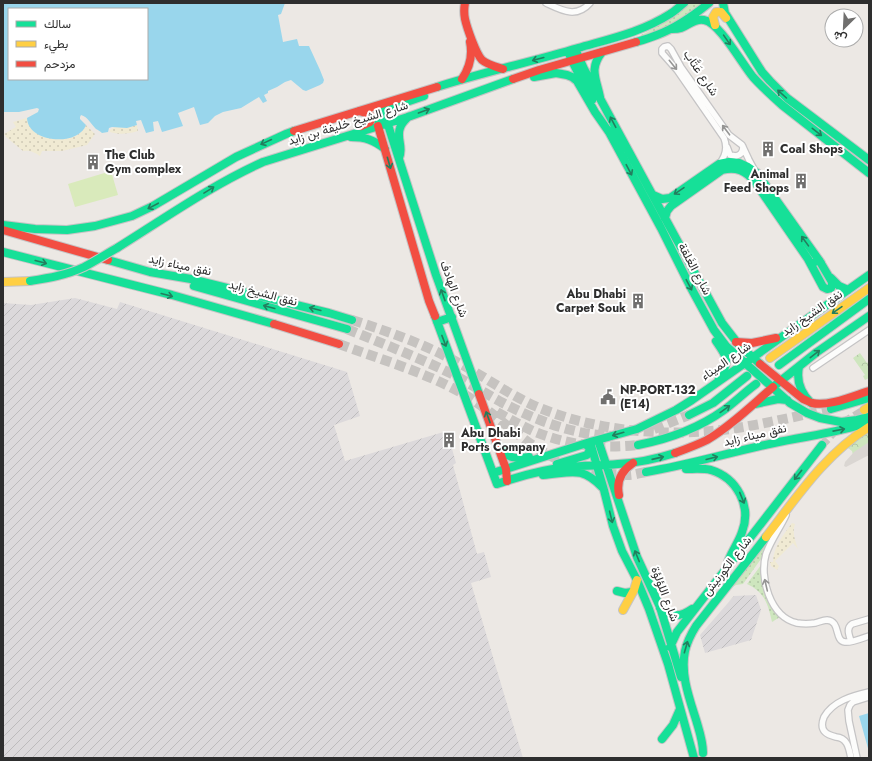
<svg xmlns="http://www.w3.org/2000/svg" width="872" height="761" font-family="Jost,Vazirmatn,sans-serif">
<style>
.industrial{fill:url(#industrial-furrows)}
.grass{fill:url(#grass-dots)}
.sand{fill:url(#sand-dots)}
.park{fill:url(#park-crowns)}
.pitch{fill:#d9eabb}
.plaza{fill:#dad6d2}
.water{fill:#99d6ec;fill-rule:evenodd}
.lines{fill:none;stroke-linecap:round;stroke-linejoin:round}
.secondary-tunnel{stroke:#c6c3c0;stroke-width:8;stroke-dasharray:8 4;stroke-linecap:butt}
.highway-tunnel{stroke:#c6c3c0;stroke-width:10;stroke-dasharray:10 5;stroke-linecap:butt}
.street-casing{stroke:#c5c4c5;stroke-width:8}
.fast-casing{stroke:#c5c4c5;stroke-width:10}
.slow-casing{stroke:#c5c4c5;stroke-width:10}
.jam-casing{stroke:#c5c4c5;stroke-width:10}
.street{stroke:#fcfcfb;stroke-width:5.5}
.fast{stroke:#16e098;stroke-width:8}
.slow{stroke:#ffcf43;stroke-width:8}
.jam{stroke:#f24e42;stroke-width:8}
.fast-bridge-casing{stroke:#c6c5c4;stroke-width:10;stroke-linecap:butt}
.fast-bridge{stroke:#16e098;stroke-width:8}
.oneway{stroke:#237e5e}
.oneway2{stroke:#959594}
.labels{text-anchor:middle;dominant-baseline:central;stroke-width:4;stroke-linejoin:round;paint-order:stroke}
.street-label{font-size:12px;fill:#2e2e2e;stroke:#fff}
.poi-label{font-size:12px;font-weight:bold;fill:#2e2e2e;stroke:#fff;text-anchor:start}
</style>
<defs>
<pattern id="industrial-furrows" width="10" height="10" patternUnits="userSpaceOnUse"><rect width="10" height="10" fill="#dcd9db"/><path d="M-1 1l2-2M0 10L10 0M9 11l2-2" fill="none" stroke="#bdbbbc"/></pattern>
<pattern id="grass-dots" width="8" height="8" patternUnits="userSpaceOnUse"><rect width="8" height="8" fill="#cee6be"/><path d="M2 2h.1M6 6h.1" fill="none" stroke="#b1c6a4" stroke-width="1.8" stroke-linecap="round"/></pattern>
<pattern id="sand-dots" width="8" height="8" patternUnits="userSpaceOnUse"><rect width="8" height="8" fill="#f0ead3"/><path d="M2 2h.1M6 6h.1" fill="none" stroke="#cec9b5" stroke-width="1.8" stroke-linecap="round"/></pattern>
<pattern id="park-crowns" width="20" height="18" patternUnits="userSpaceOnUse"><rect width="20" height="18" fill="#cee6be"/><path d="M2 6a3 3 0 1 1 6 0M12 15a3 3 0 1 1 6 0" fill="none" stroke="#b1c6a4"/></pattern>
</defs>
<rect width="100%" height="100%" fill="#ece8e4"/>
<path class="industrial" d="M75,298l42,11 3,-7 227,70 13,44 -26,9 11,36 102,-30 9,32 -3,2 24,89 7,-2 7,25 -20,6 52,175h-520v-455l28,2z
M756,595l5,15 -10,30 -46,13 -5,-18 34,-39z"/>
<path class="grass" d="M689,3h15c-19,15 -39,26 -63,34v-2c17,-7 34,-21 48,-32z
M768,541l-7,18 -18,25 -7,1 -7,4z
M761,565c1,5 1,10 1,16 2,14 9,27 18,36l-8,5c-4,-17 -7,-30 -25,-38z"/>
<path class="sand" d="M27,118c2,25 51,29 59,7l9,9 -8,11 -25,6h-20l-2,5c-6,-4 -10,-6 -17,-5l-17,-14 -2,-3 12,-7 -3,-5z
M137,125l1,6c-10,3 -19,4 -28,1v-2l5,-3 12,1z
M792,523l3,1c-3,9 0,16 3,25l-5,-6 -18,18 4,5 -2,4 -6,-4 -1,-4h3c0,-15 11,-28 19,-39z"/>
<path class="park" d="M860,353l7,10 2,-2v17l-4,2 -2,-4 2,-1 -12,-17z
M869,431v24l-15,4 -2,-8 -7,-5z"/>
<path class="pitch" d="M111,171l7,24 -43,12 -7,-23z"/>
<path class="plaza" d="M869,442v13l-23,12 -2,-1 1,-4 9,-10z"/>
<path class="water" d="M3,3h282l-4,11 -3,1 5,27 14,-3 2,7h10l11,24 4,10 -1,3 -3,2 -14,6 -3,-1 -12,-10 -6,2 -8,5 -9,4v2l-4,2 3,6 -4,2 -4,-6 -18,11 -18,4 -8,4 -7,7 -8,2 -6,-18 -16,6 5,13 -21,6 -4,-11 -5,1 1,9 -8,2 -5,-13 -5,1 1,4 -10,3 -15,-1 -3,1 -1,4 -6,1c-2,-2 -4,-3 -6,-4 -5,-5 -8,-12 -15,-14l-1,2v2l6,6c-8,22 -58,18 -59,-7l11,-6 1,-3 -2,-1 -18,4h-16zM9,9h138v70h-138z
M869,713v39l-10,-36z"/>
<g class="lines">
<path class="secondary-tunnel" d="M844,422l20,-12
M822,445l14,-15"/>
<path class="highway-tunnel" d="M352,320c35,11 69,23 101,40 28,14 53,33 82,46 61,26 130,31 196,23 33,-5 67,-13 100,-20
M347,329c34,14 68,27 101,43 18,9 35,20 53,30 34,18 72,33 112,34
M339,344c40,15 83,27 121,48 23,13 43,31 64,47 30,23 67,36 104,36 6,0 12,-2 18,-3
M497,412c12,7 23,13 36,19 34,14 68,18 105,14
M654,429l35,-14"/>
<g class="street-casing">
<path id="street" d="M546,3c15,7 30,16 44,0
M727,147l3,8 6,1c5,-1 7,-4 7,-9
M719,164c6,-7 9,-16 5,-26l-47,-68 -15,-17v-4l2,-2 4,-1 3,3 10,18 48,68 13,10 7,15 6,11
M813,368l56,-38
M786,515c-6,13 -15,25 -20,39 -7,23 4,63 31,69 6,1 12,1 18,0 4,-1 8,-3 12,-3 14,1 7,21 18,22 6,1 18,-4 24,-6
M851,641c-2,-6 -5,-13 1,-17l17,-5
M851,758c-2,-9 -3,-20 -15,-21 -4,-1 -8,-2 -11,-5 -4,-4 -3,-10 -1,-15 9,-16 28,-21 45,-25
M857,758l-8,-37 -1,-11 2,-5 3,-3 16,-5"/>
</g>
<g class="fast-casing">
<path id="fast" d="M723,3l2,10 37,59 8,9 17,17 82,62
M672,29c3,0 6,0 9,-1 8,-3 14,-10 23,-8 15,2 38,44 49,57 9,10 19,19 29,28l87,68
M636,42c7,-2 14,-4 21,-7 19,-7 36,-19 52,-32
M575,49l9,20 138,254 17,22 21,19
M568,51l4,10 20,39
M534,77l22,-4 11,2 5,2 5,4 18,31 16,23
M437,87c47,-15 94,-25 141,-39 31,-9 64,-16 92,-34 5,-3 9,-7 14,-11
M600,97c-4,-19 -11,-28 2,-45
M382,106l54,169 43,119
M378,126l1,-8 7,-9 38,-13
M608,130l53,98 29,58 24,44 12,16 64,57 17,10 13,5 21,4 16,-2 12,-3
M351,137c14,0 23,3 34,12
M399,158c5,-10 -3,-20 1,-30 1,-4 5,-8 8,-11
M653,195l9,4 8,-1 49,-34 10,-2 10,1 9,4 9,6 64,90
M665,218l2,-7 4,-5 51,-36c14,-4 24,1 33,12l53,77 15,28 4,2 4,-1 1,-3v-3l-13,-22 -8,4
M3,225l32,4 32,1 28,-4 37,-10 21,-10 83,-49 50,-23 8,-3
M117,248c48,-30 95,-63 146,-86l145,-45 105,-38
M3,252l169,43 102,29
M108,260l42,12 41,7 138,34 23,7
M831,278l8,8 9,4
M194,286l153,43
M435,316l62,168c23,-8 47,-15 72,-17 16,-2 32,-1 49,-3 19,-1 38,-5 57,-11
M437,322l15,-5
M716,341c11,16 15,20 3,37
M745,363l124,-88
M779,365l90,-66
M799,367c-3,14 2,26 12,36
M773,387l44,-35 52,-36
M755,404l23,-5 9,1
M831,409l38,-11
M689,415l24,-12 34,-27
M598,440l39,117 23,50 21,70
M590,442l14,48 9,36 9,25 15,29 12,29 19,55 26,94
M638,445c31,-6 61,-17 86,-35 11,-8 21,-18 32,-26
M500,447c8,12 16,12 29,10
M557,464l30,-9 3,-5 -2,-4 -2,-1
M686,469c8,0 17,-1 25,1 26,8 41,36 31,62 -4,13 -14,23 -16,37
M646,472c43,-7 85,-20 128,-29 32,-7 64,-10 95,-21
M493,473l97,-31 47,-13 39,-19 16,-10 53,-37
M543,475c28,-2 38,-10 60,13
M617,591l8,2 7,-1
M660,608c12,9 19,10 32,1
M670,647l7,-15 145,-187
M662,739l11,-14 7,-16
M703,753c0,-11 -3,-20 -6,-30 -7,-23 -17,-48 -12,-72 2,-9 6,-17 11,-25l70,-89"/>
</g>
<g class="slow-casing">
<path id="slow" d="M715,25l-2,-8 3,-5h5l5,6
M3,282l27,-1
M770,358l99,-70
M864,410l5,-3
M766,537c31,-40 59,-83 103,-110
M623,610l11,-20 3,-10"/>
</g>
<g class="jam-casing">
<path id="jam" d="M465,3c-1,5 -1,11 0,16 2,9 11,35 17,41 6,5 15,7 21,9
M462,79c8,-12 11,-23 8,-37
M513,79l26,-9 97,-28
M359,111l10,3 3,3 -2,5 -9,4
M378,126l51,175 6,15
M294,131l143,-44
M3,230l105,30
M274,324l65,20
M736,342l16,1 24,-5
M760,364l43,35c3,1 6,3 9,4 16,4 41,-7 57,-12
M479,394l27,75 1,12
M675,453c11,-4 22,-8 32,-13 24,-14 45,-35 66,-53
M619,495c-3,-14 2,-24 14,-32"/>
</g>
<use href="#street" class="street"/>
<use href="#fast" class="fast"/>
<use href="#slow" class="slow"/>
<use href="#jam" class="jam"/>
<g class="fast-bridge-casing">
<path id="fast-bridge" d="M30,281c19,-3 37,-6 54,-14 12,-6 22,-13 33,-19"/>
</g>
<use href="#fast-bridge" class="fast-bridge"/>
</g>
<defs><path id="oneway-shaft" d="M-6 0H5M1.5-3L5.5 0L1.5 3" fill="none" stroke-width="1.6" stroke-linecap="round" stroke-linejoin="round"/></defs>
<g class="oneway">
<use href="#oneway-shaft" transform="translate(727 40) rotate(55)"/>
<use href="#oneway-shaft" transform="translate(538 59) rotate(165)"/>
<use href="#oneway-shaft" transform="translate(782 94) rotate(-138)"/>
<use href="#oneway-shaft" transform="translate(424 111) rotate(-20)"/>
<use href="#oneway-shaft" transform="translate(613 122) rotate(-118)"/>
<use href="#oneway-shaft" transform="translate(817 132) rotate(38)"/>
<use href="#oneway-shaft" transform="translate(266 142) rotate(155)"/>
<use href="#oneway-shaft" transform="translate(389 163) rotate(74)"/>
<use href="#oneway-shaft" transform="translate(629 170) rotate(62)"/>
<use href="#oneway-shaft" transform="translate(209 190) rotate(-32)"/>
<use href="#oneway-shaft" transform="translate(679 191) rotate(146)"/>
<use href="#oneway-shaft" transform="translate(153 206) rotate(152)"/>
<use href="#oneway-shaft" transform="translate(805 241) rotate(-126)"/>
<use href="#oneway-shaft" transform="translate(41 262) rotate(15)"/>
<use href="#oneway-shaft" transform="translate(689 285) rotate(62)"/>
<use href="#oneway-shaft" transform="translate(167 295) rotate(15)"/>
<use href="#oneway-shaft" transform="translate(443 295) rotate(-110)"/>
<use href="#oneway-shaft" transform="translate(269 307) rotate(-165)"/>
<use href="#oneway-shaft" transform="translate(315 309) rotate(-166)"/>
<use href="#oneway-shaft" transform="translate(837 310) rotate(145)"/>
<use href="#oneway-shaft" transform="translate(444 341) rotate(69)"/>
<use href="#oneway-shaft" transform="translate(815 354) rotate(-38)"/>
<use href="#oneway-shaft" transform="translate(725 409) rotate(-36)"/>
<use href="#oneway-shaft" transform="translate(488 417) rotate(-110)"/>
<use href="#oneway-shaft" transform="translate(839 430) rotate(-11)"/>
<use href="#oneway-shaft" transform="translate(618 434) rotate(164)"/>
<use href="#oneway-shaft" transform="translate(658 458) rotate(-13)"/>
<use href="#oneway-shaft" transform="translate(712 458) rotate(-14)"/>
<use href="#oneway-shaft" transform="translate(798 475) rotate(128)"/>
<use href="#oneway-shaft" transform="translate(742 498) rotate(68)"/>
<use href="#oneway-shaft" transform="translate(611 517) rotate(76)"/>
<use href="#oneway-shaft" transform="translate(637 556) rotate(-112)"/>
<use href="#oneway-shaft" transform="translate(686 647) rotate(-74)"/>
</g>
<g class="oneway2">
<use href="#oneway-shaft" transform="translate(673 65) rotate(51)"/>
<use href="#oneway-shaft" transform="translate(726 130) rotate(-127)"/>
<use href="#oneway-shaft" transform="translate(766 585) rotate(-103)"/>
</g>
<defs>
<g id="building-bare" transform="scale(1.2)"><path d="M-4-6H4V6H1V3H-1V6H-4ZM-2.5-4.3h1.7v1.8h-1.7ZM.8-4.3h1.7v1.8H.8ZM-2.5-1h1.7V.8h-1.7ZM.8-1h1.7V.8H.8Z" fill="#706f6e" stroke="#fff" stroke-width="2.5" paint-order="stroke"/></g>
<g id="civic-bare" transform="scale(1.2)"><path d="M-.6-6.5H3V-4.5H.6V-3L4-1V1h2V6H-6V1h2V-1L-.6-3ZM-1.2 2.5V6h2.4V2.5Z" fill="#706f6e" stroke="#fff" stroke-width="2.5" paint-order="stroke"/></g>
</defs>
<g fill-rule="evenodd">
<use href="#building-bare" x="768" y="149"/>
<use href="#building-bare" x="93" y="162"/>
<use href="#building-bare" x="801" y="181"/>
<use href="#building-bare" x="638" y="301"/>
<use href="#civic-bare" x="608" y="397"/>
<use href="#building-bare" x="449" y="440"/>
</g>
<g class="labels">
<g class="street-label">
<text transform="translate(701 73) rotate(56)">شارع عَتَّاب</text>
<text transform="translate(348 123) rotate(-17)">شارع الشيخ خليفة بن زايد</text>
<text transform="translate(180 265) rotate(12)">نفق ميناء زايد</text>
<text transform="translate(695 269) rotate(62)">شارع الغَلقة</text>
<text transform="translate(454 289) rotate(70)">شارع الهادف</text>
<text transform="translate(263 293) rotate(15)">نفق الشيخ زايد</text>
<text transform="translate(812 313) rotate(-35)">نفق الشيخ زايد</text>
<text transform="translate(726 361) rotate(-35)">شارع الميناء</text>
<text transform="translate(755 435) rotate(-13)">نفق ميناء زايد</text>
<text transform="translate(727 566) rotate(-52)">شارع الكورنيش</text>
<text transform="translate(665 594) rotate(69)">شارع اللؤلؤة</text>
</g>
<g class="poi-label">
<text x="780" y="149">Coal Shops</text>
<text x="105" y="155">The Club<tspan x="105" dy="14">Gym complex</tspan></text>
<text x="789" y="174" text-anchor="end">Animal<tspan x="789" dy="14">Feed Shops</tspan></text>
<text x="626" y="294" text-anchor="end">Abu Dhabi<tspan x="626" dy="14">Carpet Souk</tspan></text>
<text x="620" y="390">NP-PORT-132<tspan x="620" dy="14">(E14)</tspan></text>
<text x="461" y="433">Abu Dhabi<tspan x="461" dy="14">Ports Company</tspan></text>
</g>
</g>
<rect width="872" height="761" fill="none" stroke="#2e2e2e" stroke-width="8"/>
<rect x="8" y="8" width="140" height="72" fill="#ffffff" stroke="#ababab"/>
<rect x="16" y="21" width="20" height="6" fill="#16e098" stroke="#ababab"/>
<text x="44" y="28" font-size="12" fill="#2e2e2e">سالك</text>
<rect x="16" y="41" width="20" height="6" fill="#ffcf43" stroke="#ababab"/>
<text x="44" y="48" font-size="12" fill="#2e2e2e">بطيء</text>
<rect x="16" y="61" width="20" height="6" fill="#f24e42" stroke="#ababab"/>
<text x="44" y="68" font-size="12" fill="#2e2e2e">مزدحم</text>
<g transform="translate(844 28) rotate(204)"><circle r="19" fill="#ffffff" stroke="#ababab"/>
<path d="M0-3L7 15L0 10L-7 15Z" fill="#706f6e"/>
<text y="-6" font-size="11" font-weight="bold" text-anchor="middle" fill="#2e2e2e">ش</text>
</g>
</svg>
